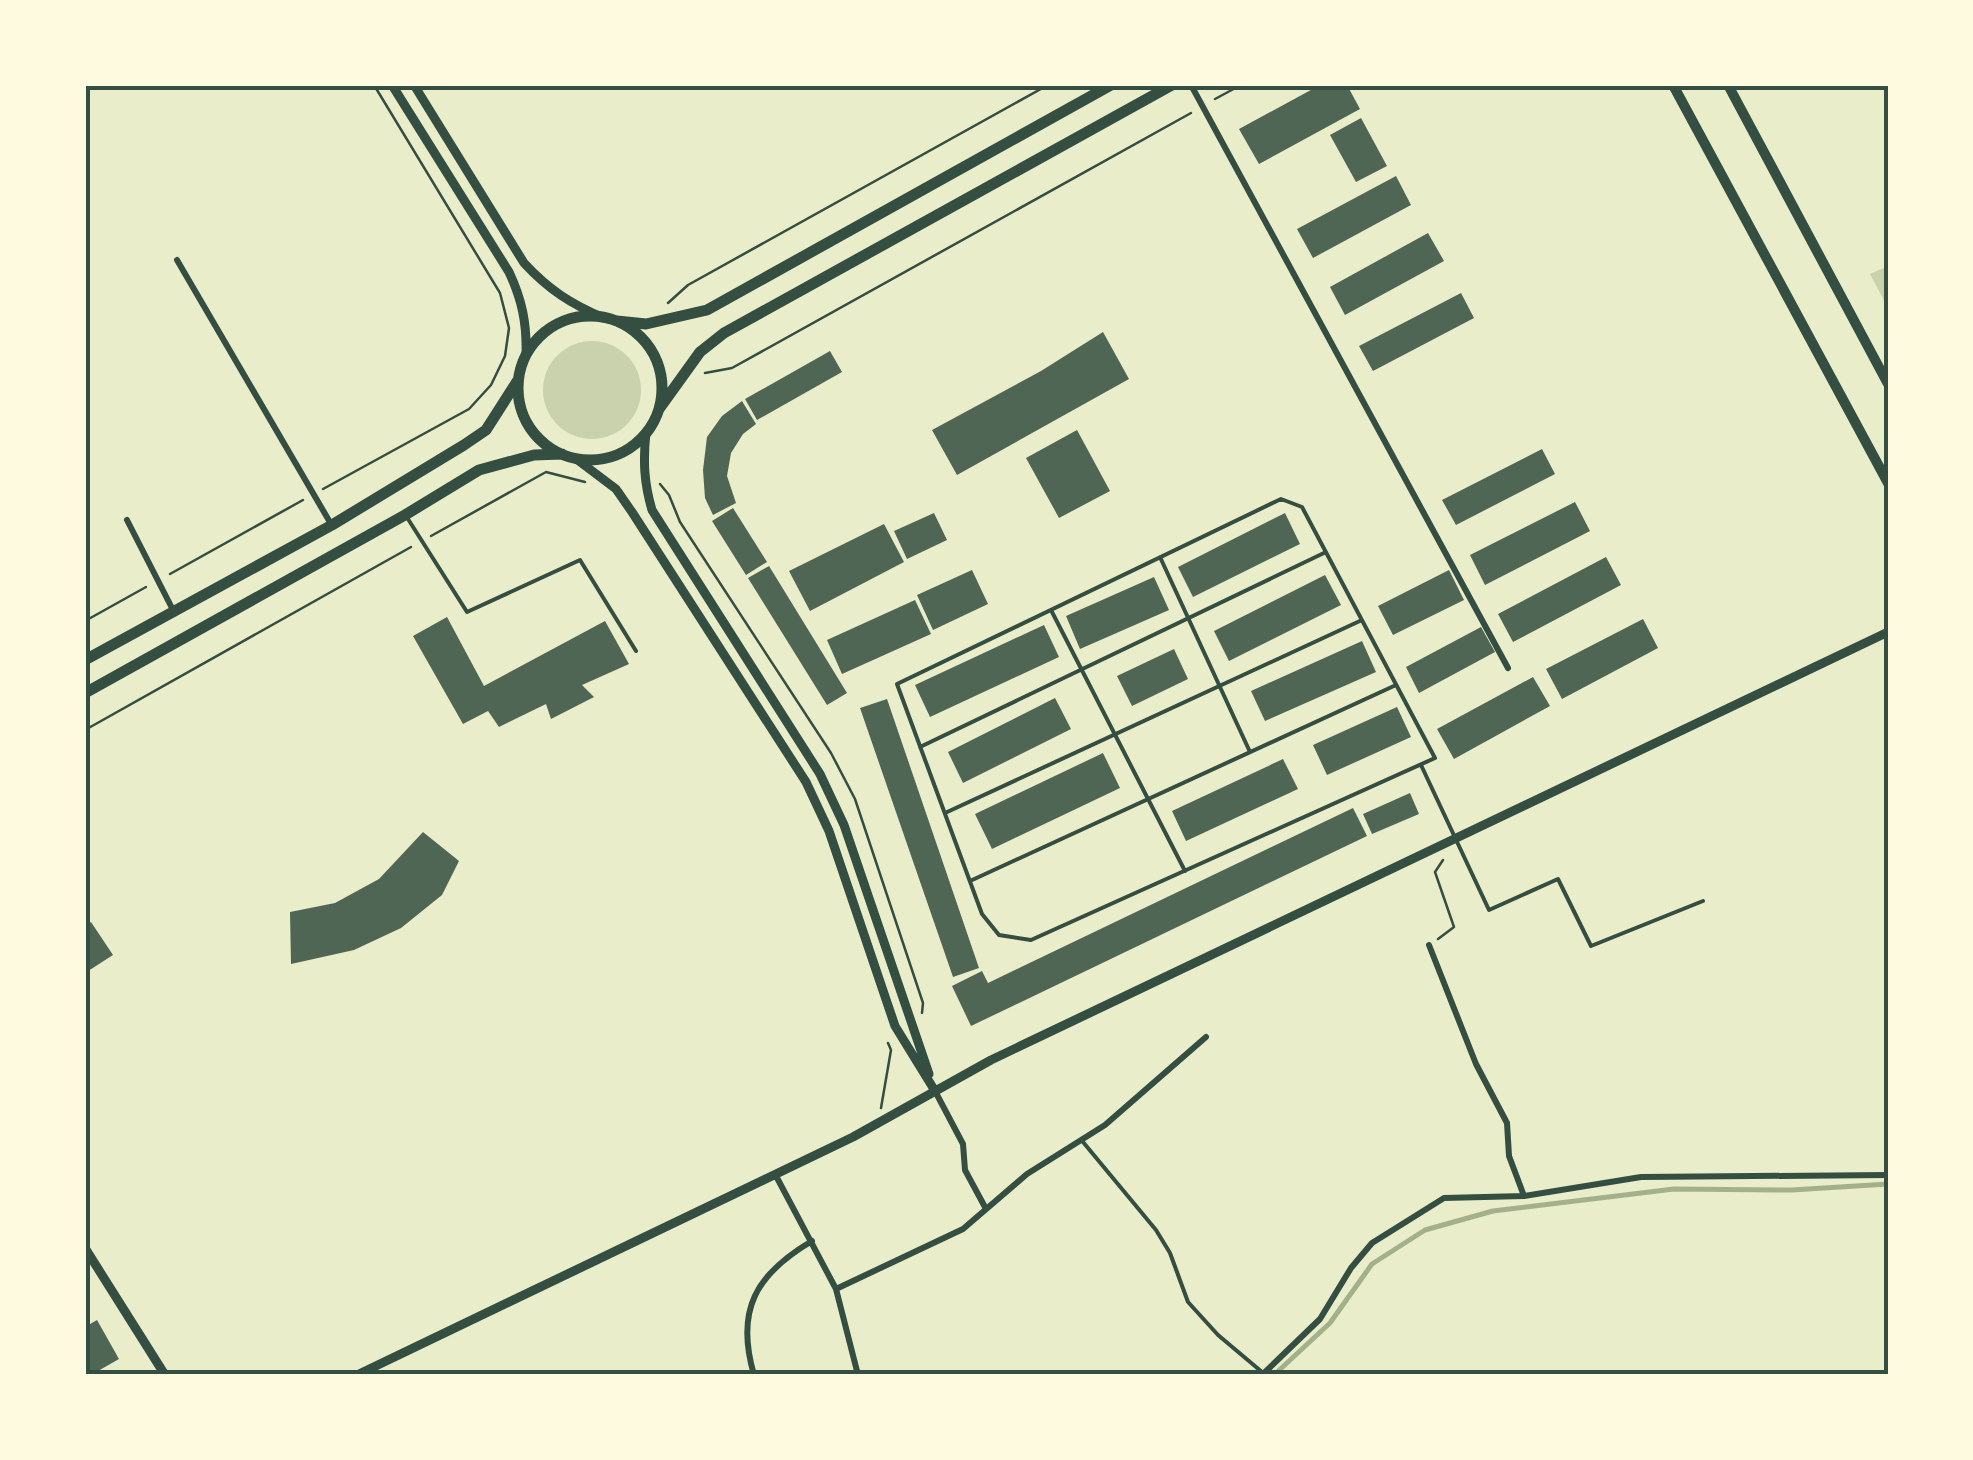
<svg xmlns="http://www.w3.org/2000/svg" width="1973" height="1460" font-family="Ubuntu,sans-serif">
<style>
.green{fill:#cad2ad}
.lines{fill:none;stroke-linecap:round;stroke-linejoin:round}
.stream{stroke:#a3b18a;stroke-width:5}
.building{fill:#4f6655}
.path{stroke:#344e41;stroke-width:2.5}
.service{stroke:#344e41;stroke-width:4}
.minor{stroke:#344e41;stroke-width:6}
.tertiary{stroke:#344e41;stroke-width:9}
.secondary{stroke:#344e41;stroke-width:10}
.primary{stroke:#344e41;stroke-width:11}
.neatline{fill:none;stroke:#344e41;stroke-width:4}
</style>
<rect width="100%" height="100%" fill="#e9edc9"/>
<path class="green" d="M1888,266v42l-18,-34z
M543 390a49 49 0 1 1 98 0a49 49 0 1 1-98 0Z"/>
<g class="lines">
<path class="stream" d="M1274,1375l56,-52 42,-59 53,-34 68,-19 181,-22 118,1 96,-6"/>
</g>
<path class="building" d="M1320,85h27l13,24 -101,55 -20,-35z
M1361,118l26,48 -31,16 -26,-47z
M1396,176l15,29 -98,53 -16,-29z
M1428,233l16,28 -99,54 -15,-28z
M1461,293l13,25 -101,53 -14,-25z
M1103,332l26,47 -172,96 -25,-45 109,-59z
M830,351l12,21 -85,48 -12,-21z
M742,401l14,23 -13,10 -12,19 -4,23 9,27 -23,12 -8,-17 -2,-28 4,-33 15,-21z
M1077,430l33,61 -51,27 -33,-60z
M1542,449l13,25 -99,51 -14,-25z
M1575,502l15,29 -105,54 -15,-30z
M733,508l34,54 -21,13 -34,-54z
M934,513l13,27 -40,19 -13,-28z
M1285,513l15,31 -107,53 -15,-30z
M884,524l20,38 -94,49 -21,-40z
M1606,557l15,28 -108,57 -15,-28z
M769,566l78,127 -20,12 -79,-127z
M972,570l16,34 -55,26 -16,-35z
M1449,570l15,30 -71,35 -15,-29z
M1325,575l16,30 -112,56 -15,-30z
M1154,577l15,33 -89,39 -14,-33z
M915,600l16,34 -89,40 -15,-34z
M447,617l37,69 121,-65 24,43 -47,21 12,12 -43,22 -5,-15 -47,23 -11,-16 -25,13 -50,-88z
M1643,619l15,29 -96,51 -16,-30z
M1044,625l15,32 -129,60 -15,-32z
M1481,627l14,25 -76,41 -13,-26z
M1362,641l14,31 -111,49 -14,-30z
M1174,649l14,30 -56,27 -15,-30z
M1533,677l17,29 -96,53 -17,-30z
M1055,698l16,31 -108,54 -15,-31z
M887,699l92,269 -26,9 -93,-269z
M1397,707l14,30 -84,38 -14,-30z
M1103,753l17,35 -128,61 -17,-35z
M1283,759l15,30 -112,52 -14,-30z
M1410,793l9,21 -47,20 -9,-20z
M1353,808l14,28 -396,190 -19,-40 30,-15 6,12z
M423,832l36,29 -17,34 -41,33 -47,22 -63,14 -1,-52 45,-9 44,-24z
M91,922l22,33 -28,18v-47z
M97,1320l22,39 -28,16h-6v-48z"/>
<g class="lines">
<path class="path" d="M1215,99l26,-14
M668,303l20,-18 360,-200
M705,373l27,-5 459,-255
M660,484l9,11 11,27 151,231 24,46 68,204 -1,10
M323,489l146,-80 22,-24 14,-29 4,-28 -9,-35 -126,-208
M431,536l115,-64 39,10
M170,574l133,-74
M85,621l61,-34
M85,730l326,-183
M1438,939l16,-12 -19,-55 8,-12
M881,1108l10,-58 -3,-7"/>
<path class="service" d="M1281,499l21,8 133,251 -404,182 -32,-5 -17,-21 -85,-230z
M408,519l59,93 113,-52 56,91
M1160,557l90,195
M1051,610l134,261
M920,747l406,-195
M1421,765l68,145 69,-31 33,67 112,-45
M945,813l417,-193
M970,881l426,-196
M1083,1142l73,88 14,23 18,49 30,33 44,37
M1286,1375l5,-3 2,3"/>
<path class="minor" d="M1191,85l317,583
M177,260l154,264
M127,520l47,92
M1429,945l47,119 31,59 2,33 15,40
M935,1091l28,53 2,26 21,39
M775,1174l61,115 22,86
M836,1289l127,-60 64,-55 78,-49 101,-88
M754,1375c-19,-65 2,-101 58,-134
M1262,1375l58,-56 31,-51 21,-25 72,-45 80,-2 117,-19 247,-2"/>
<path class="tertiary" d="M392,85l117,187c13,28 18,51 17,83
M414,85l110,178c25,27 47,41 80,55
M646,432c-3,29 -2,51 6,78l168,264 24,51 85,249
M575,458l41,31 16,23 174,270 23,49 66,195 40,65
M85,1248l80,127
M357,1375l496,-238 138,-77 897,-428"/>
<path class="secondary" d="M1673,85l215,398
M1728,85l160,299"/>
<path class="primary" d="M518 388a72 72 0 1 1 144 0a72 72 0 1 1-144 0Z
M617,321l29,3 61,-14 404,-225
M659,409l41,-57 24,-19 448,-248
M85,660l247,-135 132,-80 22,-15 32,-50
M85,693l320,-178 74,-45 55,-15 28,-1"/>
</g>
<rect width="1973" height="1460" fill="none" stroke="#fefae0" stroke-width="175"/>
<rect x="88" y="88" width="1798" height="1284" class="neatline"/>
</svg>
